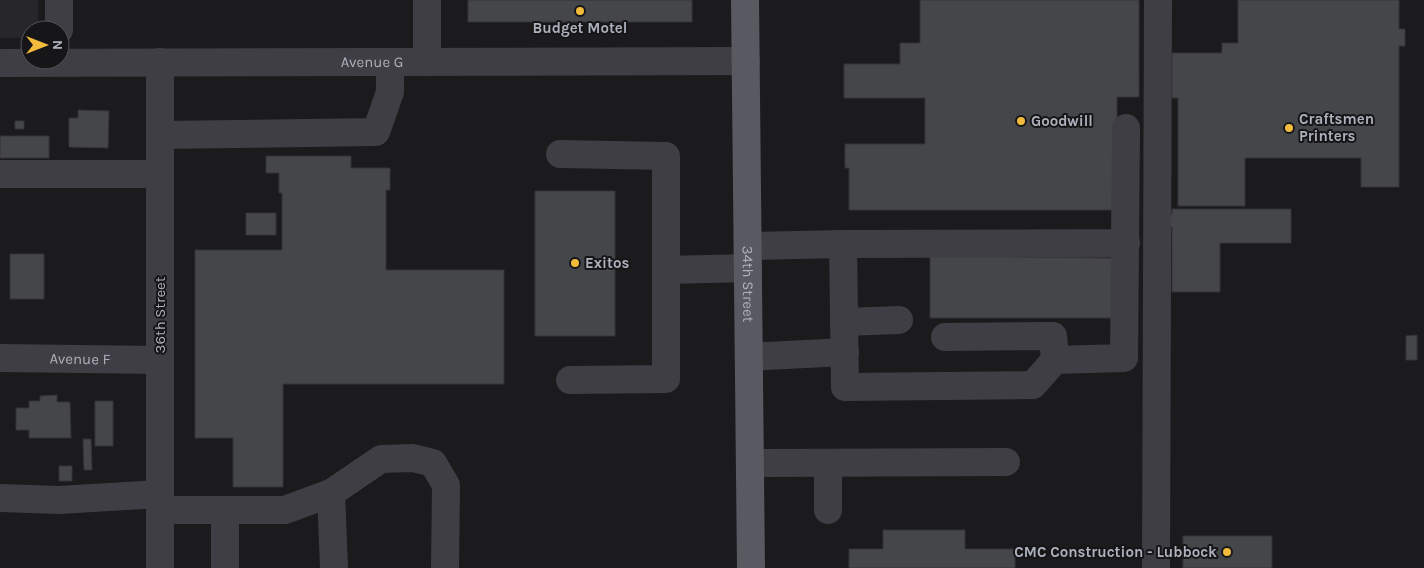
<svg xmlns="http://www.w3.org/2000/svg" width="1424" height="568" font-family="Karla,sans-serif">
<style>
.built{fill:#27272a}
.building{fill:#45464a;stroke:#353539}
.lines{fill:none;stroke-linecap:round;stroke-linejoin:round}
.minor{stroke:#3e3e44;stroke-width:28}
.major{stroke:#585961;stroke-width:28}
.poi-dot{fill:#f3bb3c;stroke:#161618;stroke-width:2}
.labels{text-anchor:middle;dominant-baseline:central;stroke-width:4;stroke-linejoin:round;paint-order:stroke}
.poi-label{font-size:15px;font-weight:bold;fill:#adb1bc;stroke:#161618;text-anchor:start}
.street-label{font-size:15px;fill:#adb1bc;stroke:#161618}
</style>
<rect width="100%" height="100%" fill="#1b1b1d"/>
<path class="built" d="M0,0h38v30h-8v8h-30z"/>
<path class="building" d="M468,0h224v22h-224z
M920,0h219v97h-22v113h-268v-42h-4v-24h80v-46h-81v-34h56v-21h20z
M1238,0h161v29h6v17h-6v141h-38v-29h-116v48h-67v-108h-6v-45h50v-10h16z
M78,110l31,1 -1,37 -39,-1v-29h9z
M15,121h9v8h-9z
M0,136h49v22h-49z
M266,156h85v12h39v22h-4v80h118v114h-221v103h-50v-49h-38v-188h87v-57h-3v-20h-13z
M535,191h80v145h-80z
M1172,209h119v34h-71v49h-48v-65h-9v-13h9z
M246,213h30v22h-30z
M10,254h34v45h-34z
M930,256l182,2v60h-182z
M1417,335v25h-11v-24z
M57,395v7h13l1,36h-42v-8h-13v-22h13v-7h11v-5z
M95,401h18v45h-18z
M83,439h8l1,31h-8z
M59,466h13v15h-13z
M883,530h82v19h50v19h-166v-19h34z
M1183,536h89v32h-89z"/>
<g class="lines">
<g class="minor">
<path d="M59,30v-30"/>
<path d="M427,62v-62"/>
<path id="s1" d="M0,63l746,-2"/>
<path d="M1126,128l-2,230 -69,2 -22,25 -188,2 -2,-143 283,-1"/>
<path d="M160,135l216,-3 14,-40v-30"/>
<path d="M560,154l106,2v223l-96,1"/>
<path d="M0,174h160"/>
<path d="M748,246l95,-2"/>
<path d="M666,270l82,-2"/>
<path d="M844,322l55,-2"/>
<path d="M945,337l108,-1 2,24"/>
<path d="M749,357l96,-5"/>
<path id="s2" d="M0,358l160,2"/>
<path d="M750,463l256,-1"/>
<path d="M331,493l3,75"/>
<path d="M0,498l59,2 101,-6"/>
<path d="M160,510h125l46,-17 50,-34 32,-1 20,5 13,22 -1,83"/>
<path d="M828,510v-47"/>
<path d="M160,568v-506"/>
<path d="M225,568v-58"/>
<path d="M1156,568l2,-568"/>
</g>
<path class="major" id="s3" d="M745,0l6,568"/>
</g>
<g class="poi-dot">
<circle cx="580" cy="11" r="5"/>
<circle cx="1021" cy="121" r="5"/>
<circle cx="1289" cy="128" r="5"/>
<circle cx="575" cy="263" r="5"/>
<circle cx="1227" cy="552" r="5"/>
</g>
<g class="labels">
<g class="poi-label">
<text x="580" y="28" text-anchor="middle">Budget Motel</text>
<text x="1299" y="119">Craftsmen<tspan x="1299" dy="17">Printers</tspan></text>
<text x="1031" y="121">Goodwill</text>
<text x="585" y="263">Exitos</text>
<text x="1217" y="552" text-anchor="end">CMC Construction - Lubbock</text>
</g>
<g class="street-label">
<text stroke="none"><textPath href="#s1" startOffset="372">Avenue G</textPath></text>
<text stroke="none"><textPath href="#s3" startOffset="284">34th Street</textPath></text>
<text transform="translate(160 315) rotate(-90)">36th Street</text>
<text stroke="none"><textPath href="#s2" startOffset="80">Avenue F</textPath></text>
</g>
</g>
<g transform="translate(45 45) rotate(90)"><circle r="24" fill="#161618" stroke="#52545a"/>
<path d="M0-4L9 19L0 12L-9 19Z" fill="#f3bb3c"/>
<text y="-8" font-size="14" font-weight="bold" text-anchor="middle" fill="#adb1bc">N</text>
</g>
</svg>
